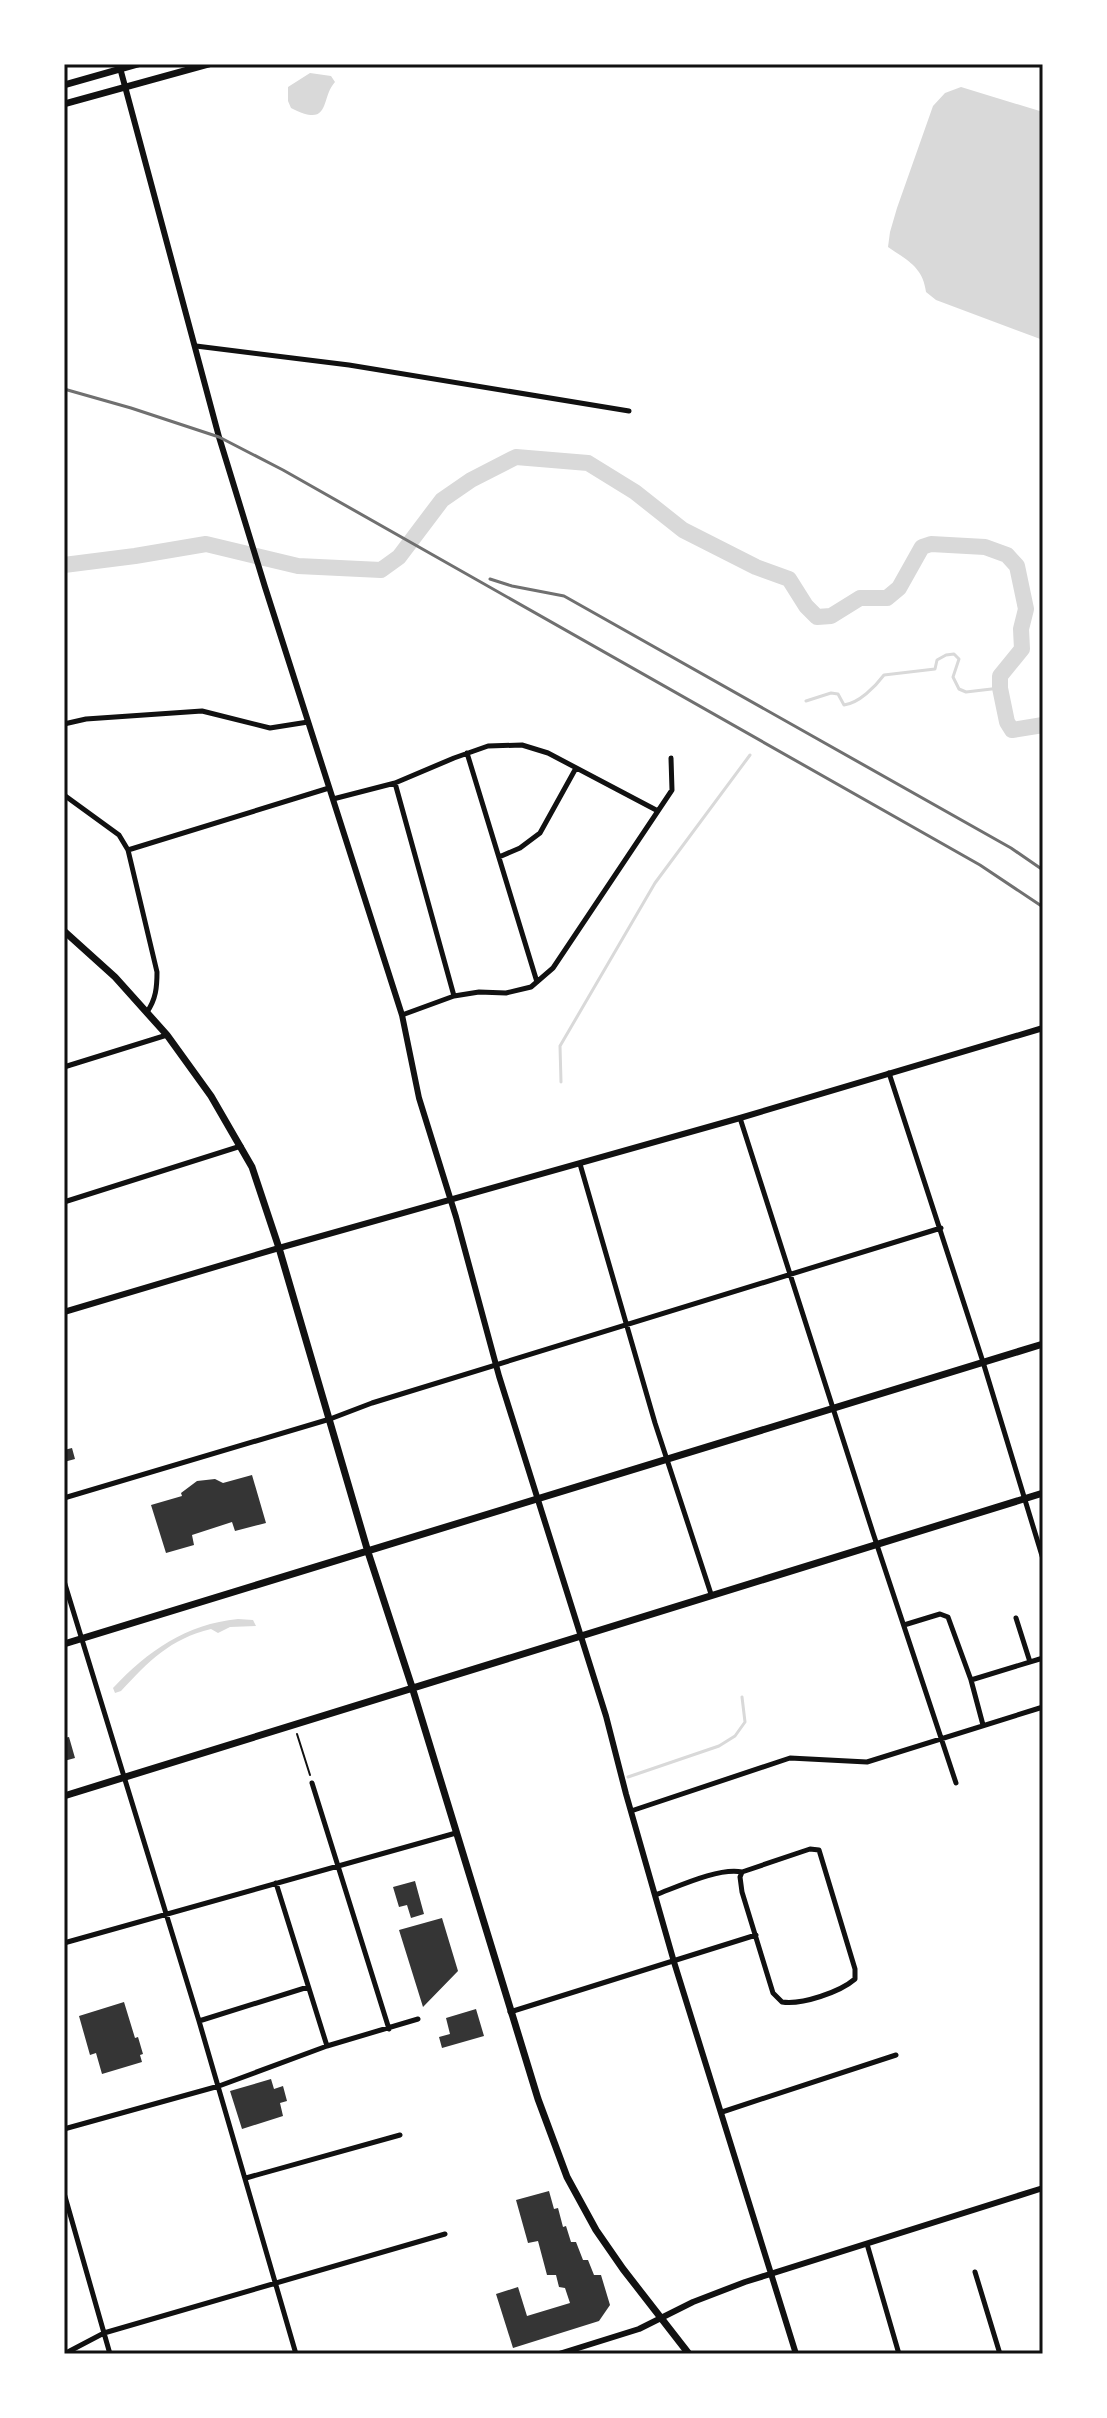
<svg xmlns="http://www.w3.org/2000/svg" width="1107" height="2418" font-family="Cabin,sans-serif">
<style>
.water{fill:#d9d9d9}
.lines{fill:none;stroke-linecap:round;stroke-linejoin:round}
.stream{stroke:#d9d9d9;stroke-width:3}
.river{stroke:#d9d9d9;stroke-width:16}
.building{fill:#353535}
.path{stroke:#111;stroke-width:2}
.minor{stroke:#111;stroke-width:5}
.tertiary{stroke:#111;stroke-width:6}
.secondary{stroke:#111;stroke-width:7}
.rail{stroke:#707070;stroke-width:3}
.neatline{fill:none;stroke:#111;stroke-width:3}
</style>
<rect width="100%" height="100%" fill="#fff"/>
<path class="water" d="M310,73l21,3 4,6c-15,16 -3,47 -44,26l-3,-7v-14z
M961,87l82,25v228l-107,-40 -10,-8c-3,-25 -19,-32 -38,-45l2,-15 7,-24 36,-102 12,-13z
M238,1619l15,1 3,6 -26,1 -12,6 -7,-4c-41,10 -62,32 -90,62l-6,2 -2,-5c35,-37 73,-64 125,-69z"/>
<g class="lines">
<path class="stream" d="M806,701l25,-8 7,1 6,11c15,-2 31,-18 40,-30l51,-6 2,-9 9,-5 8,-1 5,5 -6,18 6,12 7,3 34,-4
M561,1082l-1,-36 95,-163 95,-128
M628,1777l91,-31 16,-10 10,-14 -3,-25"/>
<path class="river" d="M64,565l71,-9 71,-12 92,22 83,4 18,-13 43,-57 29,-20 45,-23 72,6 47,29 48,38 73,37 33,12 17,27 11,11 14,-1 29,-18h27l12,-10 23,-41 9,-3 54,3 22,8 10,11 9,43 -5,20 1,20 -22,27v12l7,34 5,8 31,-5"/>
</g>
<path class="building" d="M72,1448l3,11 -11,3v-12z
M252,1475l14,48 -31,8 -3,-9 -40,13 2,10 -28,8 -15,-48 31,-9 -1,-3 16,-12 18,-2 8,4z
M69,1737l6,21 -11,3v-23z
M415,1881l9,33 -13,4 -4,-13 -8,2 -6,-20z
M442,1918l16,53 -35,36 -24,-77z
M124,2002l11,36 3,-1 5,17 -3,1 2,7 -40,12 -6,-21 -6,2 -11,-39z
M476,2009l8,27 -42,12 -3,-11 11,-3 -4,-16z
M271,2079l3,10 9,-3 4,15 -7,2 3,13 -41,13 -12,-38z
M549,2191l5,18 4,-1 5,19 3,-1 5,16h5l7,18h5l6,15h7l9,30 -11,16 -86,27 -17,-54 22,-7 9,29 43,-13 -5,-15 -6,-1 -3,-12h-9l-9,-34 -10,2 -12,-43z"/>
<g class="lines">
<path class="path" d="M297,1734l13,41"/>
<path class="minor" d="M196,346l153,19 280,46
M64,724l22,-5 116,-8 68,17 38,-6
M467,753l70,229
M395,783l59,213
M64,795l55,40 9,15 29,122c0,15 -1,27 -10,40
M333,799l62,-16 59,-25 34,-12 34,-1 26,8 110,58
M128,850l201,-62
M499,857l21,-9 20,-15 36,-65
M402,1015l52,-19 25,-4 27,1 25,-6 22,-19 119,-178 -1,-32
M64,1067l103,-32
M889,1073l94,289 60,197
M740,1118l133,415 83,250
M580,1164l75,259 56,171
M64,1202l177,-56
M64,1498l266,-79 42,-16 569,-175
M64,1581l135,440 97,333
M1016,1618l14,44
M904,1625l36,-11 8,3 23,63 72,-22
M971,1680l12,45
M312,1783l77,246
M631,1811l159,-53 77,4 176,-55
M276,1883l51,163
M655,1895c22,-8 64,-28 87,-23l68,-23 9,1 36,119v10c-15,13 -53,26 -73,23l-9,-9 -31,-101 -2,-15 2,-5
M64,1943l392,-110
M510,2012l246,-77
M199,2021l109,-34
M722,2112l174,-57
M64,2129l155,-43 108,-40 91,-27
M246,2178l154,-43
M64,2193l46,161
M867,2244l32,110
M975,2272l25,82
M64,2354l40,-21 341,-99"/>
<path class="tertiary" d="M119,64l100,373 46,150 137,428 17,83 37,119 43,159 107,340 20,78 48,168 122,392
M64,1312l215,-64 461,-130 303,-90
M559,2354l80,-25 54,-27 52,-20 298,-94"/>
<path class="secondary" d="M64,85l74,-21
M64,104l145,-40
M64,931l51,46 52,58 44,61 41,71 27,81 89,304 44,135 126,412 29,78 29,53 27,39 66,85
M64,1644l979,-300
M64,1796l979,-303"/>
<path class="rail" d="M64,389l67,19 88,29 64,33 697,395 63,42
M490,579l22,7 52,10 447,252 32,22"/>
</g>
<rect width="1107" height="2418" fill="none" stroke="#ffffff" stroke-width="132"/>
<rect x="66" y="66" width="975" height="2286" class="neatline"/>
</svg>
